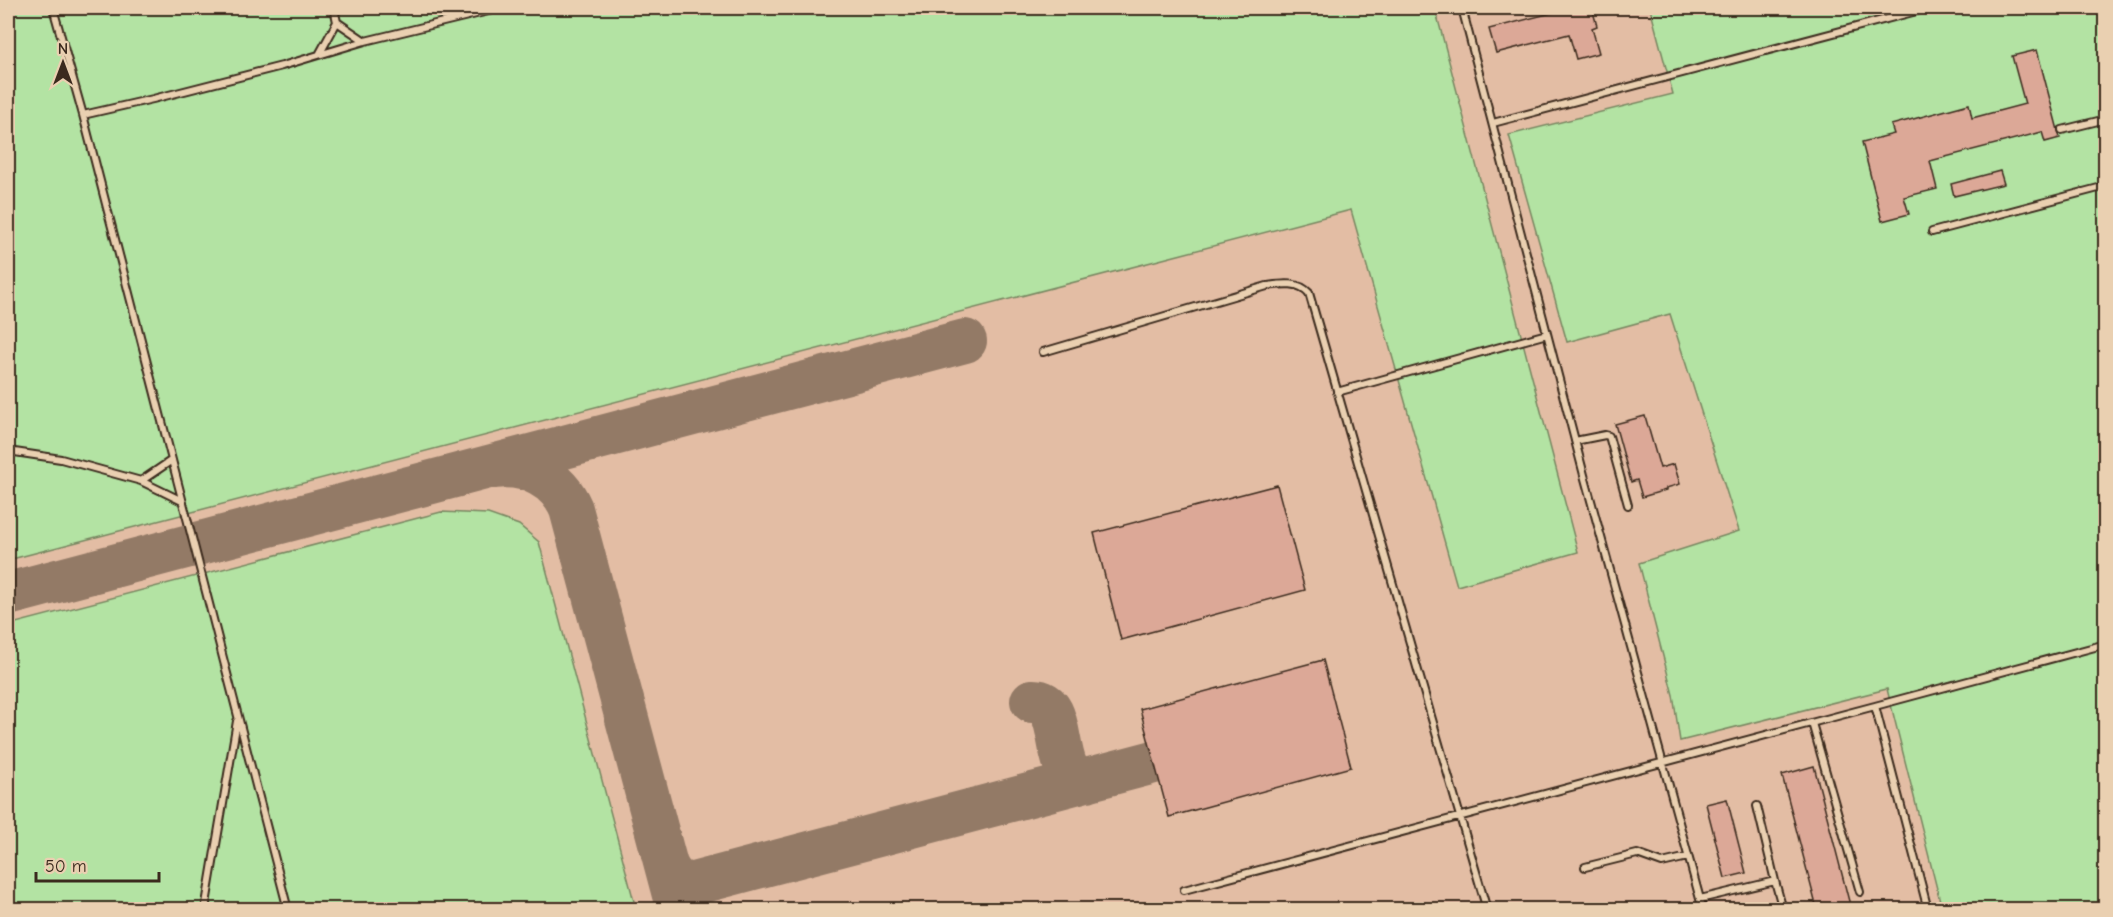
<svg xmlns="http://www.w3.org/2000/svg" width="2113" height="917" font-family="'Comic Neue',sans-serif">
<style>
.built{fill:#e3bda4}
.green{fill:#b3e3a3;stroke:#778660;stroke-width:1.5}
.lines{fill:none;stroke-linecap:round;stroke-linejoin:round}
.taxiway{stroke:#937a66;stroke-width:44}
.building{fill:#dca897;stroke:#3b2a1e;stroke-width:1.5}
.lane-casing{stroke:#3b2a1e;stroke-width:10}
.lane{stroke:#ead0b1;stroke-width:6}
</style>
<rect width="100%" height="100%" fill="#ebcbae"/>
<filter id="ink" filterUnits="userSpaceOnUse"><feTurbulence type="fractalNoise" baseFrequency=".0167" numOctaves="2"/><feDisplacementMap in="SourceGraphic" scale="12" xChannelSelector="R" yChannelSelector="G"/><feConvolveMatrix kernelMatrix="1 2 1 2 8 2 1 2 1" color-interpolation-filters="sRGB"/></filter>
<g filter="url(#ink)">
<path class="built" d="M8,8h2097v901h-2097z"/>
<path class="green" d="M8,8h1427l143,544 -121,34 -106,-376 -1343,350z
M1650,8h455v901h-163l-55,-220 -207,52 -7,-46 -34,-132 100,-32 -69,-217 -103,28 -58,-207 164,-41z
M441,512l47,2 31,11 20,17 97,367 -628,1v-285z"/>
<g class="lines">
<path class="taxiway" d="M495,467c32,-4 63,11 76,42l107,401
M8,594l957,-253
M1032,701c40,-2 14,81 55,79
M667,867c5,11 13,17 26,17l461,-122"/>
</g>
<path class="building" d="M1571,8h21l5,18 -5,2 7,25 -23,6 -7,-25 -73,19 -7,-24z
M2037,50l23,88 -15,4 -3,-10 -112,29 7,28 -33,8 5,17 -27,7 -20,-79 32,-8 -3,-9 78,-21 3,14 53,-14 -13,-48z
M2000,171l4,13 -50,12 -3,-12z
M1645,416l15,52 14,-4 6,20 -14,4v2l-24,7 -5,-17 -6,2 -16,-58z
M1277,485l28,105 -184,50 -27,-107z
M1323,660l28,107 -182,50 -29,-108z
M1814,766l37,143h-34l-35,-134z
M1727,799l19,74 -21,5 -19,-74z"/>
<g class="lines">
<g class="lane-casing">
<path id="lane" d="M53,8l30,107 205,795
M1462,8l122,467 119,435
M2102,8l4,11
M337,22l28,19
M320,53l17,-31 -3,-14
M83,115l70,-16 129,-33 83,-25 136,-33
M1493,123l435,-115
M2062,130l44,-11
M1932,232l174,-46
M1043,352l224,-66c15,-2 31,-5 42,7l178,617
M1337,392l210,-58
M1575,441l30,-6 4,1 19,69
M8,451l53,8 80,22 41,20
M141,481l31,-21
M1875,706l231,-62
M1812,723l48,169
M1585,867l52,-13 25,9 26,-6
M1775,881l8,29
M1184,890l691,-184 53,204
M1700,899l75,-18 -18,-75
M205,910l32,-189"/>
</g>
<use href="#lane" class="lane"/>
</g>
</g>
<rect width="2113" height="917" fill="none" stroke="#ead0b1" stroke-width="30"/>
<rect x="15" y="15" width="2083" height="887" fill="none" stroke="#3b2a1e" stroke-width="2" filter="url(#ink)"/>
<g transform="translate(63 63)" stroke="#ead0b1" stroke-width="4.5" paint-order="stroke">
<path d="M0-4.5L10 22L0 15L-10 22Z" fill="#3b2a1e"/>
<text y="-9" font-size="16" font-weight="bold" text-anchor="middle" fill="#3b2a1e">N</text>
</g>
<path d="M36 872v9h123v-9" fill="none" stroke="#3b2a1e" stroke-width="3"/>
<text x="45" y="872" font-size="18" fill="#3b2a1e" stroke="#ead0b1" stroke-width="4.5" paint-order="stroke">50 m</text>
</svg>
